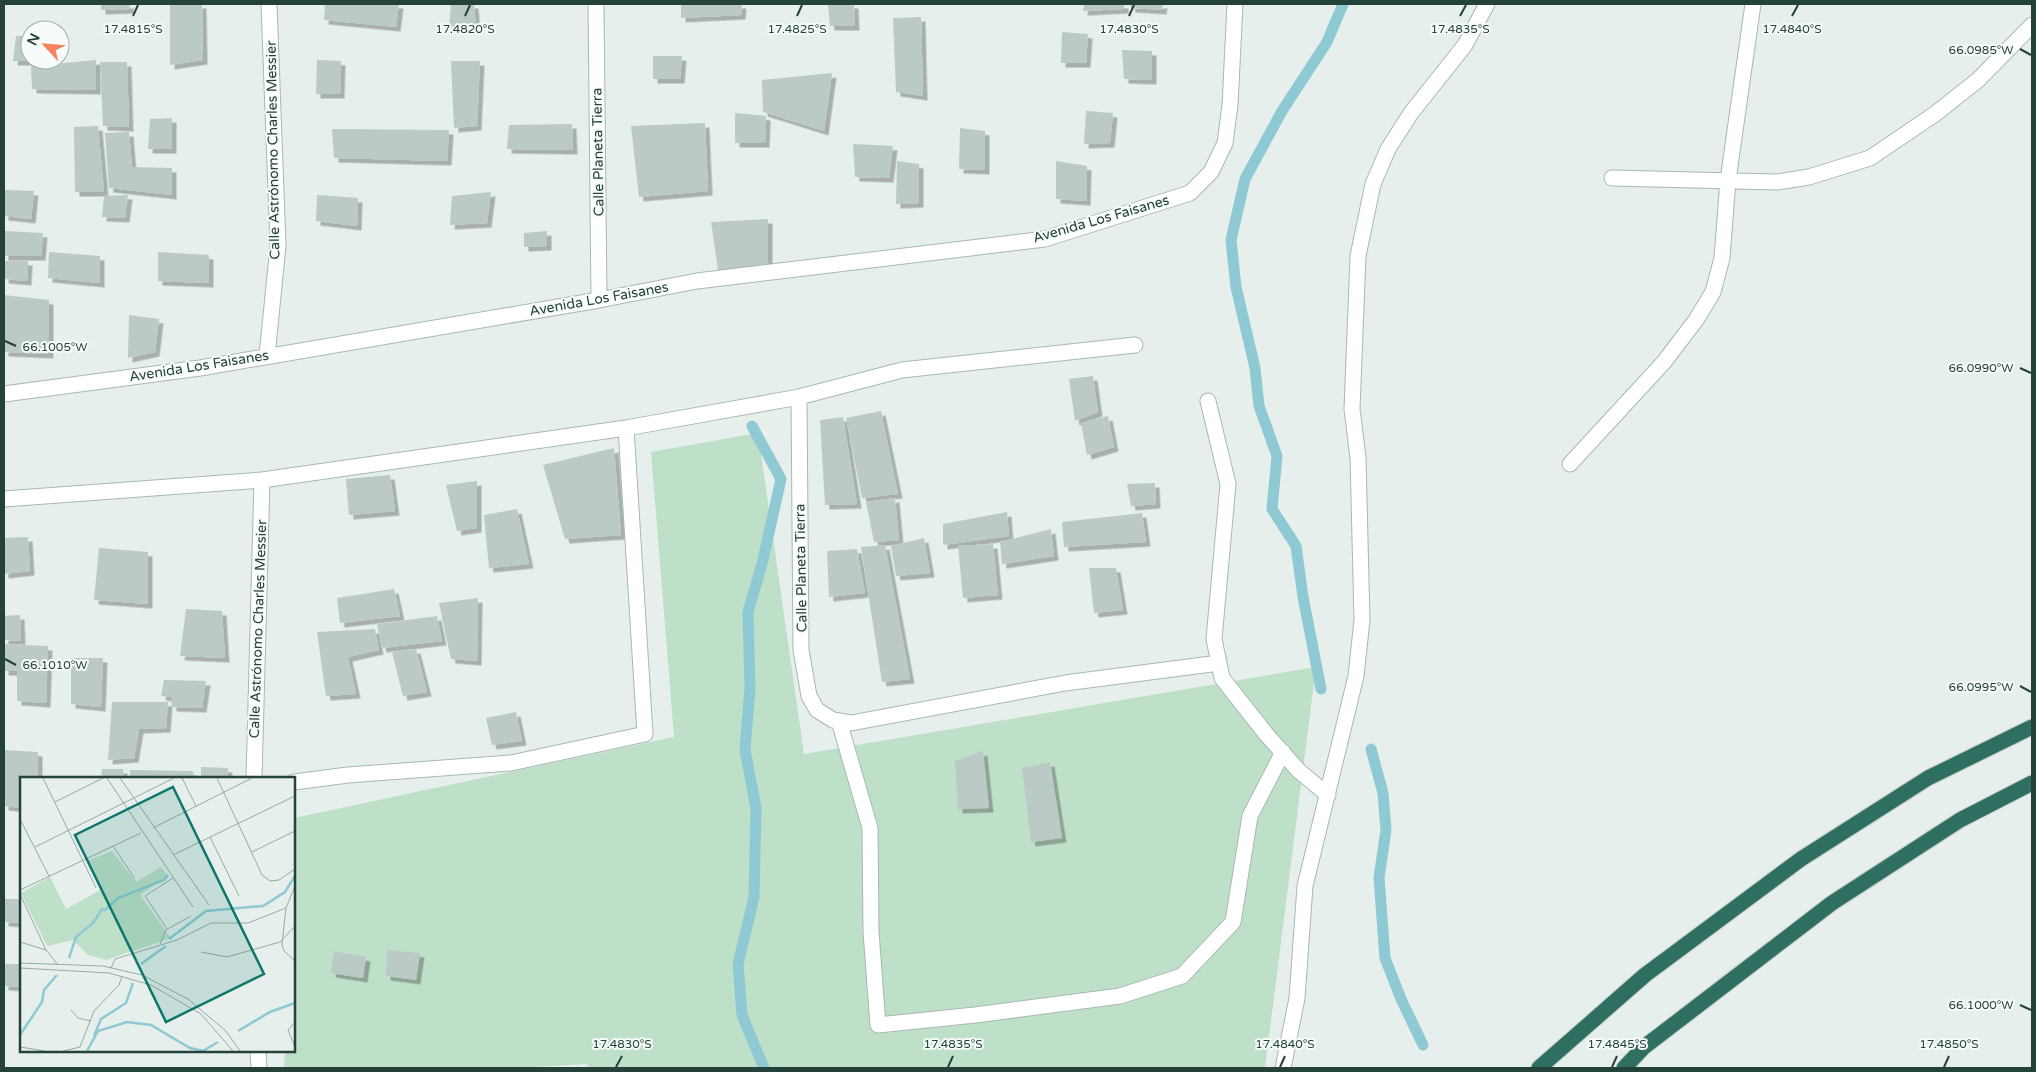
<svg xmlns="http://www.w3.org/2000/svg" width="2036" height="1072" font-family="'Varela Round',sans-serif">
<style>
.green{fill:#bfe0c8}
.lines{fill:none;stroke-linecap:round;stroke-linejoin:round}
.stream{stroke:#8ec9d4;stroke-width:11}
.building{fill:#bbcac4;filter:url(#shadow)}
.minor-casing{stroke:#a8b8b2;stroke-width:17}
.highway-casing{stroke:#c2cac8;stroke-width:17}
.minor{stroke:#fff;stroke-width:15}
.highway{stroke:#2f6f62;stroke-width:15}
.ticks{fill:none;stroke:#24423a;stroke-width:2}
.labels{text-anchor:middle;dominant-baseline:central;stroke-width:4;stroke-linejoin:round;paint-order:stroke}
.street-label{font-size:14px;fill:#24423a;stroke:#f7fbf9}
.inset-river{fill:none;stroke:#8ec9d4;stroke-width:2.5}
.inset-road{fill:none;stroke:#98aaa4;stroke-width:1}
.view{fill:#0f766e;fill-opacity:0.15;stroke:#0f766e;stroke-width:2.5}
.inset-edge{fill:none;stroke:#24423a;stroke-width:2.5}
.ticks-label{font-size:12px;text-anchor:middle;fill:#24423a;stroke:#f7fbf9;stroke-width:4;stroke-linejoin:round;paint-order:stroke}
</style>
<defs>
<filter id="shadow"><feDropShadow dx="4.5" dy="4.5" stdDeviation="0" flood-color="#0004"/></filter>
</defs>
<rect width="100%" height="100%" fill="#e6efeb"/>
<path class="green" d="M758,433l46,321 512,-87 -51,401h-677l-1,-4 -72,4h-231l1,-17h9v-233l380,-81 -23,-285z"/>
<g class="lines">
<path class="stream" d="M752,426l29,53 -19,85 -14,48 2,76 -5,62 11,58 -2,89 -16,67 4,51 22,53
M1321,689l-18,-92 -7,-51 -24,-37 5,-53 -18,-50 -4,-38 -19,-81 -5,-47 14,-61 37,-68 45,-69 16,-38
M1371,749l12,44 3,37 -7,48 6,80 16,41 22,46"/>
</g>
<path class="building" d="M101,4h28l1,5 -29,1z
M170,4h32l1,56 -33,5z
M325,4h74l-3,23 -72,-7z
M451,4h23l2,25 -27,-2z
M681,4h61l-1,11 -60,3z
M828,4h26l1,22h-25z
M1084,4h40v5l-41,2z
M1130,4h33l-1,6 -31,-2z
M921,17l2,79 -27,-4 -3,-74z
M1062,32l26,2 -2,29h-25z
M16,36h14v25h-17z
M1122,50l30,1v29l-28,-1z
M653,56h29l-2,23h-27z
M96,60v30l-64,-1 -1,-23z
M317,60l24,1 -1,33h-24z
M451,61h29l-3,65 -23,2z
M100,62h27l2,65 -26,-1z
M832,73l-8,58 -61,-19 -1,-32z
M1086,111l27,2 -3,30 -26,1z
M735,113l31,3 -1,27h-30z
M172,118v31h-24l2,-30z
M705,123l3,68 -69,6 -8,-71z
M572,124l1,26 -66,-1 2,-24z
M98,126l6,66h-29l-1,-65z
M960,128l25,3v39l-26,-1z
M332,129l117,1 -2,31 -113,-3z
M129,132l3,35 40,1v27l-63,-7 -4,-55z
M853,144l40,2 -4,32 -34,-1z
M897,161l22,3v39l-23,1z
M1056,161l31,5 -1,35 -30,-2z
M4,190l30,1 -3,28 -27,-3z
M491,192l-4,31 -37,2 2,-29z
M128,195l-3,23 -23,-1 2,-21z
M317,195l41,3 -1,28 -41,-5z
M768,219v47l-50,4 -7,-48z
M4,231l39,2 -2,23h-37z
M547,231v15l-23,1v-14z
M49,252l51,4v27l-52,-5z
M158,252l51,3v28l-51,-2z
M5,261h23l-1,20 -23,-2z
M4,295l45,5v54l-45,-2z
M129,315l30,4 -4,33 -27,6z
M1093,376l5,36 -23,9 -6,-42z
M881,411l17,83 -36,4 -16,-80z
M1108,416l6,31 -27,8 -6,-32z
M843,417l14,87 -32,1 -5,-85z
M614,448l7,87 -56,4 -22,-74z
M390,475l5,36 -46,4 -3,-36z
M477,481v47l-20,3 -11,-46z
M1155,483l1,21 -25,2 -4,-22z
M895,498l4,42 -25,2 -8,-40z
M517,509l12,55 -40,4 -5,-53z
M1007,512l2,24 -66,9v-21z
M1142,513l4,29 -82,5 -2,-25z
M1051,529l3,27 -52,8 -2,-22z
M28,537l2,34 -26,3v-36z
M924,538l6,35 -34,3 -5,-30z
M993,544l5,51 -35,3 -5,-52z
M885,545l25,134 -28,3 -21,-135z
M99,548l49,4v52l-54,-4z
M857,549l8,44 -36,4 -2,-46z
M1089,568h27l7,42 -29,3z
M394,589l6,27 -60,7 -3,-25z
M478,598l-1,63 -26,-2 -12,-56z
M186,609l36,2 3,47 -45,-2z
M20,615l1,26 -17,-1v-24z
M437,616l5,25 -60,7 -5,-24z
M375,629l4,21 -31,7 8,37 -30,2 -9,-64z
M4,644l44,2 -2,57 -29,-2v-30h-13z
M416,649l11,43 -24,4 -11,-44z
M71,658h32l-2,49 -30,-3z
M164,680l42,1 -4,27 -30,-1 -1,-10 -10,-1z
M112,702h56l-2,26 -27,1 -5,29 -26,2z
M516,712l6,29 -30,4 -6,-27z
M4,750l34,2v26h-17v30l-17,-2z
M983,751l6,57 -31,1 -3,-48z
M1050,762l12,76 -31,4 -9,-74z
M201,767l27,1 -1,10h-26z
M102,769h21l1,9h-23z
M130,770l63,1 1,7h-64z
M4,899h17v24l-17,-1z
M387,950l33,3 -4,27 -30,-4z
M334,951l32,6 -3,21 -32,-5z
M4,964h17v23l-17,-1z"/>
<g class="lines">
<g class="minor-casing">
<path id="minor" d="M596,4l3,296
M1612,178l165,4 32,-5 61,-19 65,-44 43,-34 54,-55
M267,356l11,-110 -9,-242
M4,394l196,-26 399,-68 98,-19 348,-42 145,-46 21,-21 14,-29 5,-38 5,-101
M799,397l2,253 8,46 8,14 16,10 18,3 214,-40 154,-20
M1208,401l20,83 -14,155 8,39 44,56 33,37 29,24
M1570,464l94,-102 32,-42 17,-28 9,-34 6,-78 25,-176
M4,499l258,-19 364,-52 173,-31 103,-27 233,-25
M839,721l31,107 1,104 7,93 97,-10 145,-19 62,-20 51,-54 17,-106 33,-64
M254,778l8,-298
M294,782l54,-7 163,-12 134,-29 -19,-306
M258,1051l1,17
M1283,1068l14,-70 8,-112 51,-210 6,-56 -4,-162 -6,-49 6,-153 15,-72 15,-35 23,-36 54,-68 22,-41"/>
</g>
<g class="highway-casing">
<path id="highway" d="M1539,1068l106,-93 156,-116 127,-81 104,-51
M1624,1068l20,-21 188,-144 128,-83 72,-37"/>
</g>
<use href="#minor" class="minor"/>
<use href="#highway" class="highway"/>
</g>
<path class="ticks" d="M133,16l5,-11M465,16l5,-11M797,16l5,-11M1129,16l5,-11M1460,16l6,-11M1792,16l6,-11M2020,49l11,6M5,341l11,5M2020,368l11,5M5,659l11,6M2020,686l11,6M2020,1005l11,5M616,1067l6,-11M948,1067l5,-11M1280,1067l5,-11M1612,1067l5,-11M1944,1067l5,-11"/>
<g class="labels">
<g class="street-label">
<text transform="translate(273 150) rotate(-91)">Calle Astrónomo Charles Messier</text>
<text transform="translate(598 152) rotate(-91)">Calle Planeta Tierra</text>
<text transform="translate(1101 219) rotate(-16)">Avenida Los Faisanes</text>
<text transform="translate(599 299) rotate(-10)">Avenida Los Faisanes</text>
<text transform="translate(199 366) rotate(-9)">Avenida Los Faisanes</text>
<text transform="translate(801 568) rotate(-91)">Calle Planeta Tierra</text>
<text transform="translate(258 629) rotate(-88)">Calle Astrónomo Charles Messier</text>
</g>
</g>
<g transform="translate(20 777)">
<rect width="275" height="275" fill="#e6efeb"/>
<path d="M92,74l24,31 25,-15 7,9 -28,19 31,43 -65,22 -18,-5 -15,-15 -26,6 -26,-53 29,-16 16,32 36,-20 -15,-28z" fill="#bfe0c8"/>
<path class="inset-river" d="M149,162l37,-28 57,-5 22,-14 10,-16M49,181l7,-21 17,-14 9,-14 3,1 13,-12 46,-18 4,-5M121,187l25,-18M218,254l32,-19 25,-9M0,258l22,-33 2,-12 13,-15M74,259l7,-17 25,-16 7,-20M67,274l11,-20 29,-9 24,3 39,23 14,3M183,274l15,-9"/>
<path class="inset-road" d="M23,1l53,110M87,1l86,129M100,1l89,127M162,1l14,28M197,1l45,97 8,6 9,-1 16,-11M35,25l48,-24M0,42l29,57M133,51l99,-50M190,60l29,59M93,69l22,33M15,70l139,-69M232,75l43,-21M153,78l122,-59M275,109l-9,22 -4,36 2,7 11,10M0,113l121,-57M0,117l26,56M147,152l-22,-33 28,-18M0,165l26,8 12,15M140,167l6,-14 25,-14M181,175l26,5 53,-15 15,-16M0,186l83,3 39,9 46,24 38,32 14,20M0,191l89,5 42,12 50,29 32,37M91,191l4,-9 62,-19 34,-17h37l38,-15M51,233l7,8 13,3M275,245l-7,8 7,17M0,270l25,4M43,274l17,-4 14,-36 25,-26 3,-9"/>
<path class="view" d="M153,10l91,187 -98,48 -91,-187z"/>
<rect width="275" height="275" class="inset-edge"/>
</g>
<g class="ticks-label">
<text x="133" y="33">17.4815°S</text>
<text x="465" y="33">17.4820°S</text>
<text x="797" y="33">17.4825°S</text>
<text x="1129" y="33">17.4830°S</text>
<text x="1460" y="33">17.4835°S</text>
<text x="1792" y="33">17.4840°S</text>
<text x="1981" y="54">66.0985°W</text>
<text x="55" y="351">66.1005°W</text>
<text x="1981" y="372">66.0990°W</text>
<text x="55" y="669">66.1010°W</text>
<text x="1981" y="691">66.0995°W</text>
<text x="1981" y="1009">66.1000°W</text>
<text x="622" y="1048">17.4830°S</text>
<text x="953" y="1048">17.4835°S</text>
<text x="1285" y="1048">17.4840°S</text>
<text x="1617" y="1048">17.4845°S</text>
<text x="1949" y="1048">17.4850°S</text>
</g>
<rect width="2036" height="1072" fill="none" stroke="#24423a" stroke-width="10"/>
<g transform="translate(45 45) rotate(296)"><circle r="24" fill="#f7fbf9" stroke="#a3b1ad"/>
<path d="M0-4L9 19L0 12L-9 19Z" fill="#f4845f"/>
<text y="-8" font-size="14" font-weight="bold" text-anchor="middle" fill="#24423a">N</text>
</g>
</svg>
